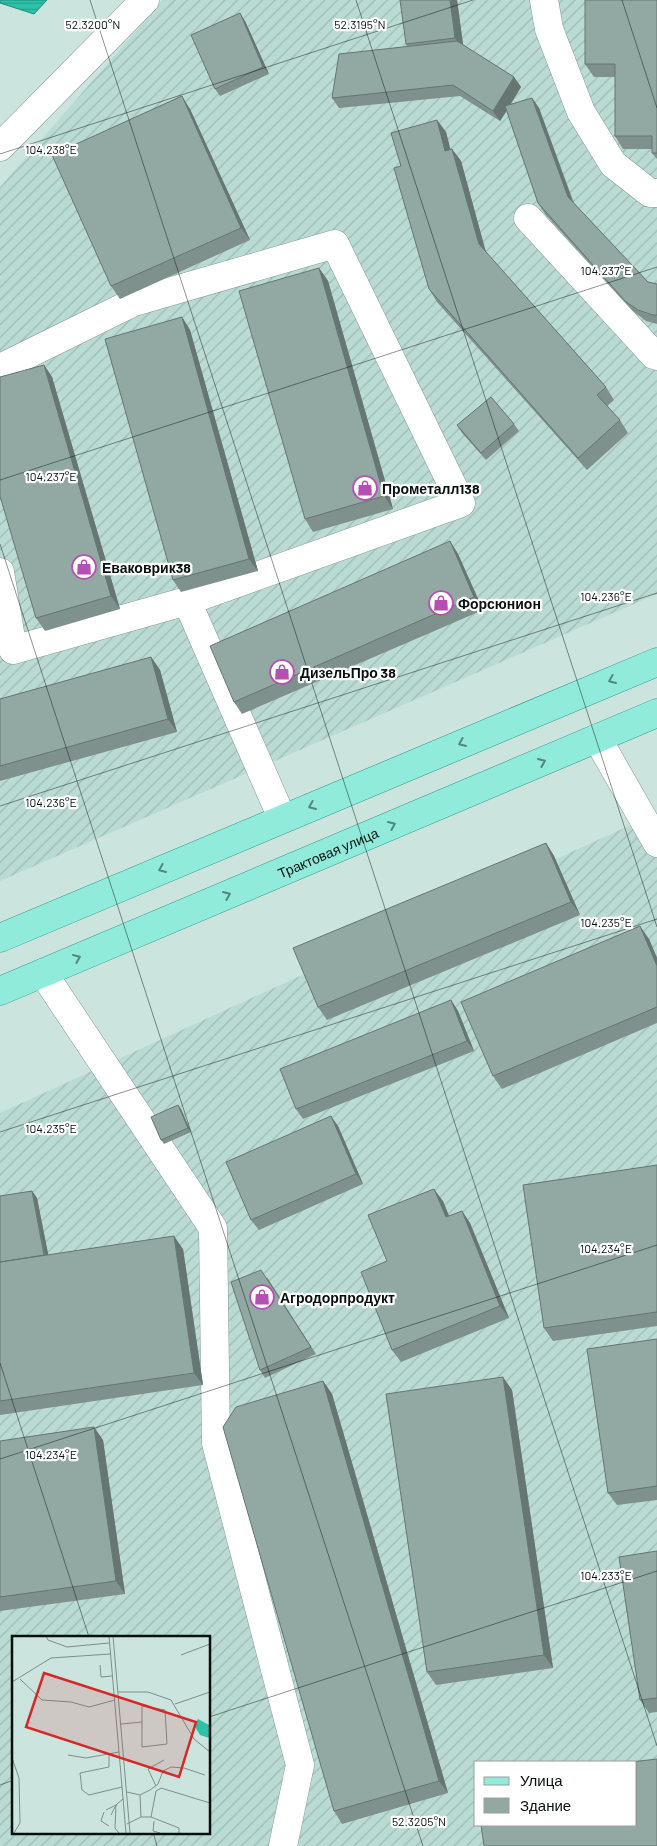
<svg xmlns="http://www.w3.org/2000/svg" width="657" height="1846" font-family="Barlow,sans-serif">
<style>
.industrial{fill:url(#industrial-furrows);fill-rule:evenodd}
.water{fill:url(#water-rules);stroke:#218c7a}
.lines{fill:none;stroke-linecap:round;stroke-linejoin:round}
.minor-casing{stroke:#859c97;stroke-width:29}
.major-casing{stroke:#309584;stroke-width:29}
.minor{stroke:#fff;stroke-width:28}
.major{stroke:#90ebdb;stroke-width:28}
.wall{fill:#7e918c}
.shaded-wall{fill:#667672}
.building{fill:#92a9a3;stroke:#667672}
.oneway{stroke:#53887f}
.ticks{fill:none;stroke:#08100e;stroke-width:1;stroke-opacity:0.45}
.labels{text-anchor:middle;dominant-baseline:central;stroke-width:4.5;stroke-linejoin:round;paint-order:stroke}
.poi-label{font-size:14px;font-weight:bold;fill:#08100e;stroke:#fff;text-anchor:start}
.street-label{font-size:14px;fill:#08100e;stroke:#fff}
.inset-road{fill:none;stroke:#7e8f8b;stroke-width:1}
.view{fill:#d62828;fill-opacity:0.15;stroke:#d62828;stroke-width:2.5}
.inset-edge{fill:none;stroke:#08100e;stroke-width:2.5}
.ticks-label{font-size:12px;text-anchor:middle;fill:#08100e;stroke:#fff;stroke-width:4.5;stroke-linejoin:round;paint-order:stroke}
</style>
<defs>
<pattern id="industrial-furrows" width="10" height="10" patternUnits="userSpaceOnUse" patternTransform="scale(1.25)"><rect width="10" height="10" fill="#badbd3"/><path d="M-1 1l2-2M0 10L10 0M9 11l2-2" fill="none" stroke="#9ebbb4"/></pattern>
<pattern id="water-rules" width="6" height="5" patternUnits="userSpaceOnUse" patternTransform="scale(1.25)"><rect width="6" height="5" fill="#2cc1a9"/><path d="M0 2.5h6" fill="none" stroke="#26a590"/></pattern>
</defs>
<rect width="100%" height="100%" fill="#cce4de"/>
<path class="industrial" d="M163,0h494v594l-657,287v-694z
M657,813v1033h-657v-733zM14,1637h195v195h-195zM476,1762h160v63h-160z"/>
<path class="water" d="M0,0h47l-13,14 -34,-11z"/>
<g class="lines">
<g class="minor-casing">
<path id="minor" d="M544,0l5,29 32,83 32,52 37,29h7
M0,147l145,-147
M528,218l126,137 3,1
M0,368l134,-66 201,-58 126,259 -274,98 -174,49 -13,-78
M187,601l95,217
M597,738l60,105
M43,973l170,255 3,215 84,322 -17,81"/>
</g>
<g class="major-casing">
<g id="major">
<path d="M0,938l657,-276"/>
<path id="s1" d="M0,991l657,-278"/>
</g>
</g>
<use href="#minor" class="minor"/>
<use href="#major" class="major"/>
</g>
<path class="wall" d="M457,0l6,45 51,32 7,10 -10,17 21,-6 7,10 35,95 74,79 9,2v40l-11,-3 -13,-10 -88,-97 -7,-11 -31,-92 -7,10 -40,-25 -121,12 -7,-10 75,-52 -1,-2z
M657,0v159l-5,-6v-4h-29l-8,-13v-59h-21l-9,-13z
M245,21l24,53 -49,22 -5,-7z
M190,109l60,131 -130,59 -9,-13z
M437,120l9,12 4,17h2l9,12 25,92 120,134 8,13 -7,6 13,14 8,13 -41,37 -150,-168 -8,-13 -28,-123z
M319,268l9,13 65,228 -80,23 -8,-13z
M182,317l8,13 68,241 -77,21 -8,-12z
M44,365l8,12 68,232 -75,22 -9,-13z
M514,424l5,7 -33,29 -24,-27 -5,-8z
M450,541l8,13 25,56 -241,104 -8,-12z
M151,657l9,13 17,62 -177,49v-82z
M546,843l8,13 26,59 -253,105 -9,-13z
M649,939l8,19v65l-155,66 -9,-13z
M451,1000l7,11 16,40 -171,68 -7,-10z
M181,1109l10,23 -27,12 -3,-4z
M338,1126l25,58 -104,46 -8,-10z
M657,1165v161l-104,15 -9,-13z
M32,1191l5,7 11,57 135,-6 20,136 -203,30v-219z
M443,1201l6,15 13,-5 8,12 39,95 -108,44 -9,-12 -5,-89z
M267,1277l49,77 -51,24 -5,-8z
M657,1339v161l-40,5 -9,-12z
M323,1381l9,13 116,399 -106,31 -8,-13z
M512,1390l41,278 -117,17 -9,-13z
M103,1440l22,154 -125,17v-170z
M657,1551v161l-8,1 -9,-13z"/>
<path class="shaded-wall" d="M450,0h7l7,51 -9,-13z
M240,13l5,8 24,53 -6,-7z
M514,77l7,10 -21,34 -7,-10z
M182,96l8,13 60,131 -9,-12z
M532,98l7,10 36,100 -7,-11z
M437,120l9,12 8,31 -9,-12z
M452,149l9,12 26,95 -8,-12z
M319,268l9,13 65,228 -9,-13z
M182,317l8,13 68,241 -9,-12z
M44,365l8,12 68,232 -9,-13z
M450,541l8,13 25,56 -9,-13z
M151,657l9,13 17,62 -9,-13z
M546,843l8,13 26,59 -9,-13z
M640,926l9,13 8,19v8z
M451,1000l7,11 16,40 -7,-10z
M178,1105l3,4 10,23 -3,-4z
M331,1116l7,10 25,58 -7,-10z
M434,1189l9,12 11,28 -8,-12z
M32,1191l5,7 14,70 -5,-7z
M462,1211l8,12 39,95 -9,-12z
M174,1236l9,13 20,136 -9,-12z
M503,1377l9,13 41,278 -9,-13z
M323,1381l9,13 116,399 -9,-12z
M94,1427l9,13 22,154 -9,-13z"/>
<path class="building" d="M400,0h50l5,38 -49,6z
M585,0h72v153h-5v-17h-37v-72h-30z
M240,13l23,54 -48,22 -24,-54z
M457,41l57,36 -21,34 -40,-26 -121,13 7,-44z
M182,96l59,132 -130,58 -59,-131z
M532,98l36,99 80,85 9,2v31h-4l-15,-5 -13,-9 -87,-98 -33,-97z
M437,120l8,31 7,-2 27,95 127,143 -9,8 23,25 -42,38 -149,-169 -35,-121 7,-2 -10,-33z
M319,268l65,228 -79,23 -66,-228z
M182,317l67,242 -76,21 -68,-241z
M44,365l67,231 -75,22 -36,-122v-119z
M491,397l23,27 -33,29 -24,-28z
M450,541l24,56 -240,105 -24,-56z
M151,657l17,62 -168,47v-67z
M546,843l25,59 -253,105 -25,-59z
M640,926l17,40v41l-164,69 -32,-74z
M451,1000l16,41 -171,68 -16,-40z
M178,1105l10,23 -27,12 -10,-23z
M331,1116l25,58 -105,46 -25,-58z
M657,1165v147l-113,16 -21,-143z
M434,1189l12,28 16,-6 38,95 -108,44 -31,-78 26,-11 -19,-46z
M32,1191l12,64 -44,7v-66z
M174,1236l20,137 -194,28v-139z
M261,1270l50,77 -51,23 -29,-88z
M657,1339v147l-49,7 -21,-144z
M503,1377l41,278 -117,17 -41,-278z
M323,1381l116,400 -105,30 -111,-384 13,-20z
M94,1427l22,154 -116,16v-156z
M657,1551v147l-17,2 -21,-143z
M657,1759v87h-173l-3,-21h155v-63h-5z"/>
<defs><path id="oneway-chevron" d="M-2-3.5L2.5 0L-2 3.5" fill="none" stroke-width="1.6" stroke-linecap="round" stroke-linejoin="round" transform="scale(1.25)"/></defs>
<g class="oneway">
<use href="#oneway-chevron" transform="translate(612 680) rotate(157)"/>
<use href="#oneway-chevron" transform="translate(462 743) rotate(157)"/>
<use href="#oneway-chevron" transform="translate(542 762) rotate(-23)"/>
<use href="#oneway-chevron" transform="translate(312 806) rotate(157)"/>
<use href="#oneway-chevron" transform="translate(392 825) rotate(-23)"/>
<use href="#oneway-chevron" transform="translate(162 869) rotate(157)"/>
<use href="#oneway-chevron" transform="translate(227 895) rotate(-23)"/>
<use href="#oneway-chevron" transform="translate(77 958) rotate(-23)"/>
</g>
<path class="ticks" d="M90,0l567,1746M356,0l301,927M622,0l35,108M0,154l473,-154M0,480l657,-213M0,544l423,1302M0,806l657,-213M0,1132l657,-213M0,1363l89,274M0,1459l657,-214M209,1717l448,-146M0,1785l14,-5M153,1832l4,14"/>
<defs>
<g id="shop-ring" transform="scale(1.25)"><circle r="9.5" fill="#fff" stroke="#b64fb2" stroke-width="1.5"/><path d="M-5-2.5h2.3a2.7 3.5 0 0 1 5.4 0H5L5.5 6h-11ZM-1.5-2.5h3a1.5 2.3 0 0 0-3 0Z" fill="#b64fb2"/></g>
</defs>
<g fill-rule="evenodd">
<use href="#shop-ring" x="365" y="488"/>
<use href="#shop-ring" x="84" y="567"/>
<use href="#shop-ring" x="441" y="603"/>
<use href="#shop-ring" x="282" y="672"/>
<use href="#shop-ring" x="262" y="1297"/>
</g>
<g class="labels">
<g class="poi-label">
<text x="382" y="488">Прометалл138</text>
<text x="102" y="567">Еваковрик38</text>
<text x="458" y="603">Форсюнион</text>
<text x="300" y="672">ДизельПро 38</text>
<text x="280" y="1297">Агродорпродукт</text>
</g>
<g class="street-label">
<text stroke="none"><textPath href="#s1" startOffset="356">Трактовая улица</textPath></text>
</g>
</g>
<g transform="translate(12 1636)">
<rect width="198" height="198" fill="#cce4de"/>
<path d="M186,83l11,6v13l-9,-3 -6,-10z" fill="#2cc1a9"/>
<path class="inset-road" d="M34,0l2,4 19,7 42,-4M97,0l17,197M101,0l17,197M169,19l29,-11M88,29l1,12 11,-1M8,43l22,21 29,2 18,5 26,-7M0,46l39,-24 59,-4M106,56h30l23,8 23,39 16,13M163,68l35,-12M109,88l21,-2v-16l23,4 2,34 -25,3v-25M97,118v13l-29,6 2,17 7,5 33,-8M56,119l18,3 33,-6M0,122l7,20 1,45 -6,10M144,150l-8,-17 16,-9M115,156l13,3 10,-5 8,-6 5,-13 8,-4 13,1 21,7M128,159l1,22M94,174l10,-5 -5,10M92,176l-3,9 8,5M139,181l5,-26 5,-3 49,15M142,185l-1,10 7,2M115,188l14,-7h10l28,11v5M107,197l-4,-5 1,-23 7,-6"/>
<path class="view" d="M32,37l152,49 -17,55 -153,-50z"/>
<rect width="198" height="198" class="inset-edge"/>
</g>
<g class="ticks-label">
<text x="93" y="29">52.3200°N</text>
<text x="360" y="29">52.3195°N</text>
<text x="51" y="154">104.238°E</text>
<text x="606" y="275">104.237°E</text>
<text x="51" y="481">104.237°E</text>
<text x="606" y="601">104.236°E</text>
<text x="51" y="807">104.236°E</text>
<text x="606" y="927">104.235°E</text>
<text x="51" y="1133">104.235°E</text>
<text x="606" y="1253">104.234°E</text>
<text x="51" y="1459">104.234°E</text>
<text x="606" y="1580">104.233°E</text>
<text x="419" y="1826">52.3205°N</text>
</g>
<rect x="474" y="1761" width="162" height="65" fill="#ffffff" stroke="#9c9f9f"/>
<rect x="484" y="1777" width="25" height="8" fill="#90ebdb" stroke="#9c9f9f"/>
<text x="520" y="1786" font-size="15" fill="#08100e">Улица</text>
<rect x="484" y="1798" width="25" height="15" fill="#92a9a3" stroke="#9c9f9f"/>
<text x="520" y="1811" font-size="15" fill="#08100e">Здание</text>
</svg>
